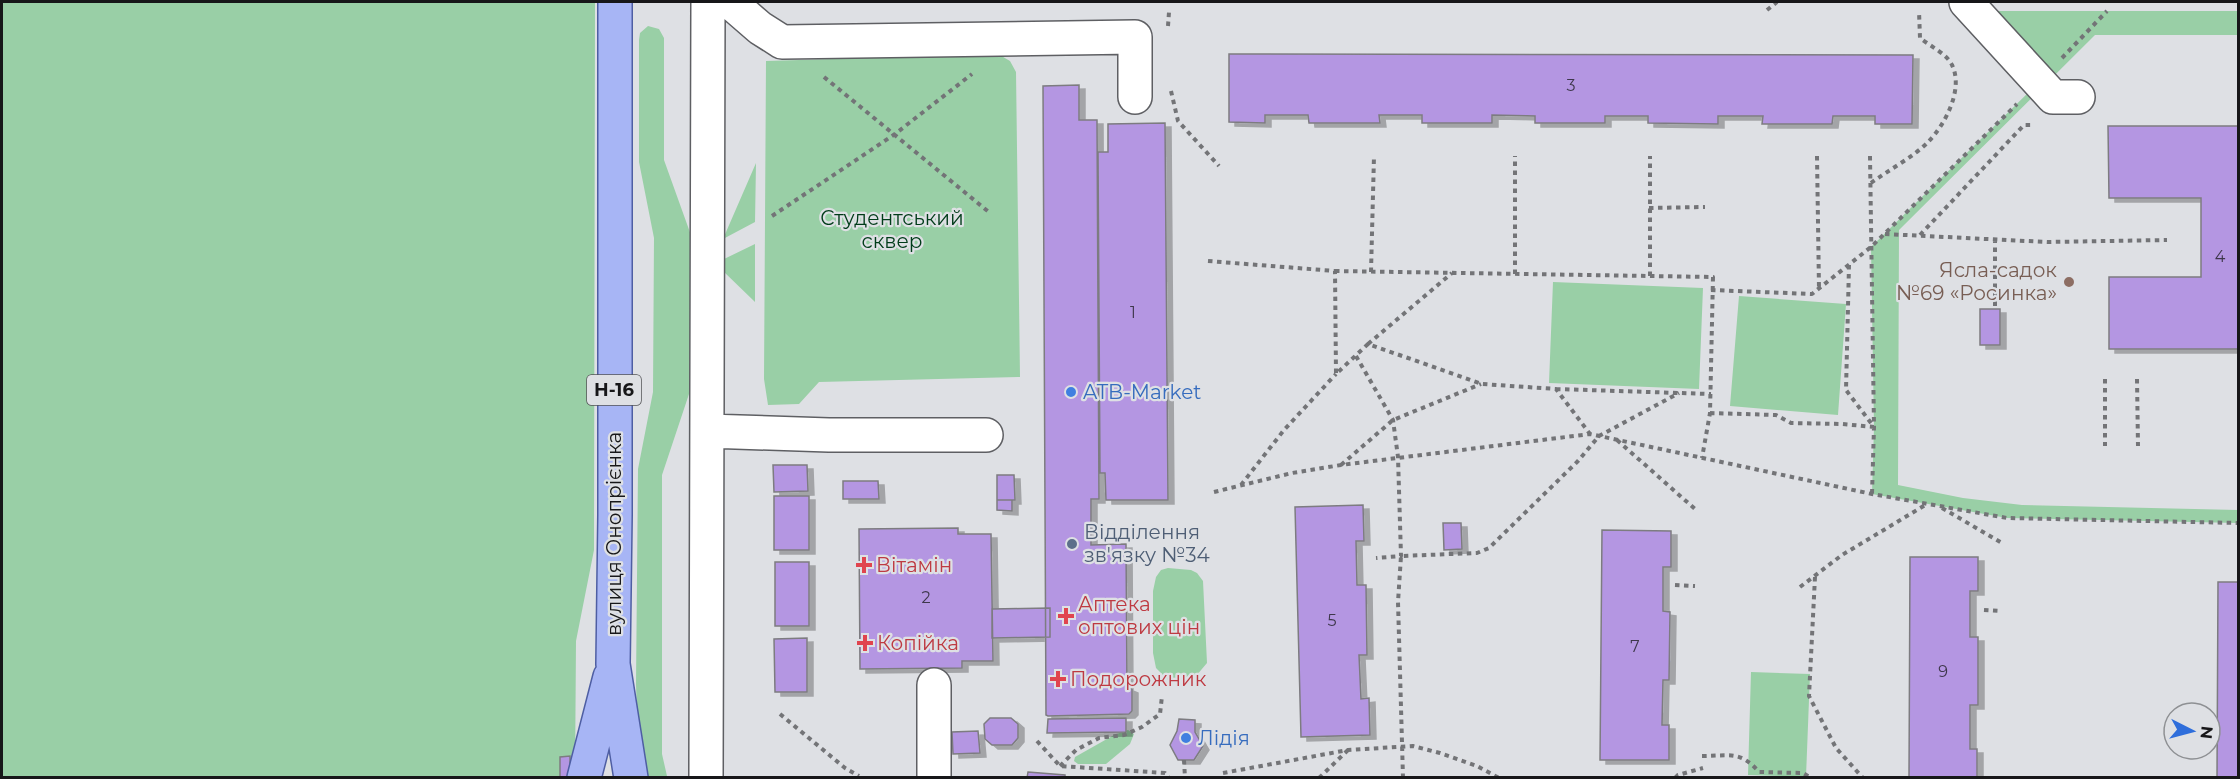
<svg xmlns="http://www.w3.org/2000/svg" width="2240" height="779" font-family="Montserrat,sans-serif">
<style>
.green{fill:#99cfa6}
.building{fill:#b496e2;stroke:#7d7c80;stroke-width:1.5;filter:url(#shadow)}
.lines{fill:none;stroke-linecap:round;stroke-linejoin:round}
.minor-casing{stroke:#5e5f63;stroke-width:36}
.major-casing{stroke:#4e5ea3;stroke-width:36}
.path{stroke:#737477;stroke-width:4;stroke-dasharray:4.5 4.5;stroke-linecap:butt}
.minor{stroke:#fff;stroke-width:33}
.major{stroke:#a7b5f5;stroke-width:33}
.education-dot{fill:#8d6e63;stroke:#dee0e4;stroke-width:2}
.shop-dot{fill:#3f7fe0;stroke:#dee0e4;stroke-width:2}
.service-dot{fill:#5c6f8a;stroke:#dee0e4;stroke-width:2}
.health-dot{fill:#e0444e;stroke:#dee0e4;stroke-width:2}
.labels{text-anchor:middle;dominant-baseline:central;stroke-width:4.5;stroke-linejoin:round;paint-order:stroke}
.number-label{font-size:16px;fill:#3e374b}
.shield{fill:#dee0e4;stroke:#535356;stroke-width:1.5}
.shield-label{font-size:18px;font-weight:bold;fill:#171719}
.park-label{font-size:20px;fill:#003c19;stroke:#dee0e4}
.education-label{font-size:20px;fill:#785e54;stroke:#dee0e4;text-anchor:end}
.shop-label{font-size:20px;fill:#366cbe;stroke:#dee0e4;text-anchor:start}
.service-label{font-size:20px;fill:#4e5e75;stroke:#dee0e4;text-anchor:start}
.street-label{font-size:20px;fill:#171719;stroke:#dee0e4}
.health-label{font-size:20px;fill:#be3a42;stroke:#dee0e4;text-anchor:start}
</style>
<defs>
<filter id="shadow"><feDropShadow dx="6" dy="4" stdDeviation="0" flood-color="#0004"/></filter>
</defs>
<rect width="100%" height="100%" fill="#dee0e4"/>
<path class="green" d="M2,2h593l-1,548 -18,91 -1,136 -573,1z
M1974,11h264v24h-143l-196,195 -1,255 65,13 59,7 216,5v13l-231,-5 -135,-24 2,-67 -3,-180 168,-165z
M648,26l11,3 5,9v122l28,78 -3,156 -27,81v279l5,22 -21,1 -8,-28 -2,-65 2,-215 15,-77 1,-154 -15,-76v-122l1,-7z
M998,54l12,7 6,11 4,305 -201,5 -20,22 -31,1 -4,-26 2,-318z
M756,163l-1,59 -32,17z
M755,244v58l-33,-32v-10z
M1553,282l150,6 -4,101 -150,-6z
M1739,296l107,8 -8,111 -108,-9z
M1168,568l23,2 6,3 6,8 4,82 -11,13 -28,4 -12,-12 -3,-15v-62l3,-14 5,-7z
M1751,672l59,2 -4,103 -58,-2z
M1128,730l6,4 -4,10 -24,20h-28l-4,-3 1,-4 39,-22z"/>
<path class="building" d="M1229,54l684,1 -1,69h-37v-8h-42l-1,8h-70l1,-8h-45v8l-70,-1v-7h-43v7h-70v-7l-43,-1v8h-70v-8h-43l1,8h-71l-1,-8h-43v8l-36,-1z
M1079,85v35h18l2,379h-8v46l35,-1 1,143 5,2v22l-3,3 -81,2 -2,-1 -3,-629z
M1165,123l3,377h-62l-1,-27h-5l-2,-321h10v-28z
M2108,126h130v223h-129v-72h92v-79h-92z
M1980,309h20v36h-20z
M773,465h34l1,26 -34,1z
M997,475h17l1,25h-18z
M843,481h35l1,18h-36z
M774,496h35v54h-35z
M997,500h15v11l-15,-1z
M1363,505l1,36h-8l1,44h9l1,70h-8l2,44 8,-1 1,37 -69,2 -6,-230z
M1443,523h18l1,26 -18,1z
M958,528v6h33l2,127h-31v7l-102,1 -1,-140z
M1602,530l69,1v36h-8v44l7,1 -1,68h-6l-1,45h7v35h-69z
M1910,557h68v34h-8v46h8v68h-8v44h7v29h-68z
M775,562h34v64h-34z
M2218,582h20v196h-21z
M1050,608v29l-58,1v-29z
M807,638v54h-32l-1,-53z
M990,718h21l7,6v14l-6,7h-20l-7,-6 -1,-15z
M1126,718v14l-79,1 1,-14z
M1179,719l16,1v12l8,14 -9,14h-16l-8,-15 7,-14z
M978,731l2,22 -27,1 -1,-22z
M570,756v22h-10v-21z
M1028,772l37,3v3h-38z"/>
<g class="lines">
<g class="minor-casing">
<path id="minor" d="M730,2l30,26 22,14 353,-5v60
M1966,2l87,95h25
M707,431l122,4h157
M934,685v93
M706,778l2,-776"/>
</g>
<g class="major-casing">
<path id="major" d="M615,2v513l-2,149 18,114
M584,778l26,-101"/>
</g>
<path class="path" d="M1767,10l10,-8
M1168,26l1,-14
M2062,58l45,-47
M824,77l166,136
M1171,91l7,30 41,45
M1817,156l2,133
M1870,156l4,271 -2,67
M1871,183c16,-12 44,-27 57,-41 17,-17 36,-53 24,-77 -5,-11 -22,-19 -32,-27l-1,-27
M1649,208l56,-1
M772,216l123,-82 77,-60
M1885,234l162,8 120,-2
M1920,235l104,-110h8
M1208,261l127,10 1,103 32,-30 114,40 74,5 34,45
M1849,265l-3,125 28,37
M1335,271l378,6 -3,136 -8,45
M1371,272l3,-116
M1515,274v-118
M1650,276v-120
M1711,290l101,4 59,-47 146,-143
M1995,306v-67
M1368,344l84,-71
M1356,356l37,64 5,37 3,99 -25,2
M2105,379v67
M2137,379l1,67
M1556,389l155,5
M1710,413l66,2 15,8 51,1 32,3
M1617,440l78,69
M1341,465l52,-45 88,-36
M1241,485l43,-55 52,-56
M1214,492l78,-19 49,-8 249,-31 282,60 135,24 231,5
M1942,508l60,35
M1815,577l-6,119 27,52 27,30
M1675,585l20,1
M1800,587l42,-32 85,-51
M1984,610l17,1
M780,714l65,54 14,8
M1037,741l23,25 105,7 4,5
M1702,756c27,0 38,-6 57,16l44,1 8,5
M1184,760l1,18
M1060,766l16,-16 23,-12 25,-3 18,-8 18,-13 2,-18
M1223,773l125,-23 65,-4 27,7 37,13 22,12
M1319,778l29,-28
M1403,778l-5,-176 3,-46 76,-3 12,-5 89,-87 21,-25 80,-43
M1675,778l3,-3 25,-7"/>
<use href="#minor" class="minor"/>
<use href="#major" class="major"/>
</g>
<circle class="education-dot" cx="2069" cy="282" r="6"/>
<g class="shop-dot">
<circle cx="1071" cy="392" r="6"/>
<circle cx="1186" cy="738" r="6"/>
</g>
<circle class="service-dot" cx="1072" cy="544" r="6"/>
<g class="health-dot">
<path d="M861 556h6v6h6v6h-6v6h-6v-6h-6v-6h6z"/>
<path d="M1063 607h6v6h6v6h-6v6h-6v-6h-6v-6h6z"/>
<path d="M862 634h6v6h6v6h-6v6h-6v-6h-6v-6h6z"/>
<path d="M1055 670h6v6h6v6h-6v6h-6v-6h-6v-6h6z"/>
</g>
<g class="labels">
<g class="number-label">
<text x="1571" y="85">3</text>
<text x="2220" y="256">4</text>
<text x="1133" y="312">1</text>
<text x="926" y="597">2</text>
<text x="1332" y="620">5</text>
<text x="1635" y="646">7</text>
<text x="1943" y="671">9</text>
</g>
<rect class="shield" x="587" y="375" width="54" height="30" rx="4.5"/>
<g class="shield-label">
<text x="614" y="390">Н-16</text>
</g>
<g class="park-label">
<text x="892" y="218">Студентський<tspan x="892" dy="23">сквер</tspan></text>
</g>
<g class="education-label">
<text x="2057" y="270">Ясла-садок<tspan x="2057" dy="23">№69 «Росинка»</tspan></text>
</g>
<g class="shop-label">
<text x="1083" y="392">ATB-Market</text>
<text x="1198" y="738">Лідія</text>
</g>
<g class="service-label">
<text x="1084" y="532">Відділення<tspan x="1084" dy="23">зв'язку №34</tspan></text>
</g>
<g class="street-label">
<text transform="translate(614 534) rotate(-90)">вулиця Онопрієнка</text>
</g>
<g class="health-label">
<text x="876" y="565">Вітамін</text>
<text x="1078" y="604">Аптека<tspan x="1078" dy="23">оптових цін</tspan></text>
<text x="877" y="643">Копійка</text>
<text x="1070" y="679">Подорожник</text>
</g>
</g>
<rect width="2240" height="779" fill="none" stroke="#171719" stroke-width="6"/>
<g transform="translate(2192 731) rotate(96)"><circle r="28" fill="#dee0e4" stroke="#8e9093" stroke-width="1.5"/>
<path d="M0-4.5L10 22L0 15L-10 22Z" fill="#2f6edb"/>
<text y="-9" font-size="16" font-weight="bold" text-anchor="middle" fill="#171719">N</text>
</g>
</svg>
